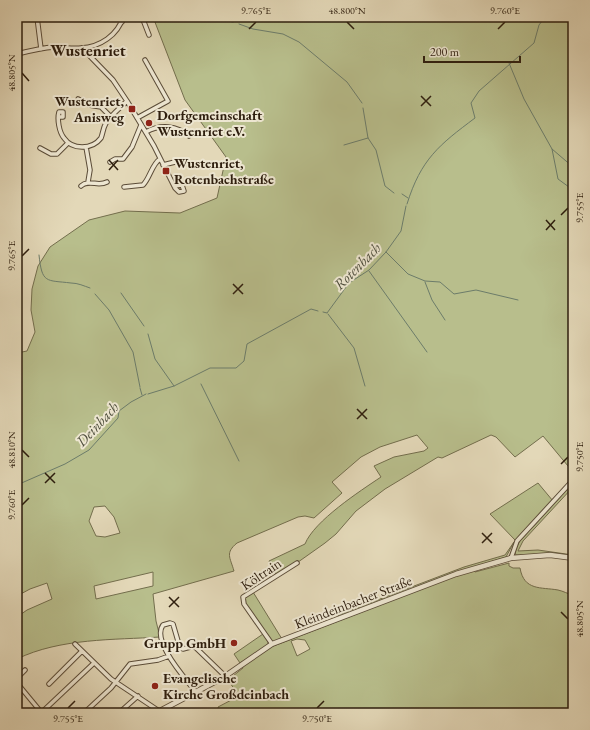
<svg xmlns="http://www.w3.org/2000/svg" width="590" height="730" font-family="'EB Garamond',serif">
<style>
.green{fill:#b8be8c;stroke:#736e4d;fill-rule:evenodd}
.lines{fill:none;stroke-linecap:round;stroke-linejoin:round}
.stream{stroke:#6c7c6a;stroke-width:1}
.minor-casing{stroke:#5b4c38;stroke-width:5.5}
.tertiary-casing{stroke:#5b4c38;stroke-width:6}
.minor{stroke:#ede6d1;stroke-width:3.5}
.tertiary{stroke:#ede6d1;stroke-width:4.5}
.ticks{fill:none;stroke:#2e1e0e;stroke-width:1.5}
.poi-dot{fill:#8f2418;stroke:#ede6d1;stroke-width:1.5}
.labels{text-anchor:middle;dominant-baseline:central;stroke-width:4;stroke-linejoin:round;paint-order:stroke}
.poi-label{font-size:14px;font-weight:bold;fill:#2e1e0e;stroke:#ede6d1;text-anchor:start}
.street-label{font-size:14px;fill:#2e1e0e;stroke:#ede6d1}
.water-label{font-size:15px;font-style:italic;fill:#4d4d3c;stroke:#ede6d1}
.quarter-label{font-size:16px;font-weight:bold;fill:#2e1e0e;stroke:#ede6d1}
.neatline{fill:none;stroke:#2e1e0e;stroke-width:1.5}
.ticks-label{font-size:10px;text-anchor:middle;fill:#2e1e0e}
</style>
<rect width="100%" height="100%" fill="#e3d8b8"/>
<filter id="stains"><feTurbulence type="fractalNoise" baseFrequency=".005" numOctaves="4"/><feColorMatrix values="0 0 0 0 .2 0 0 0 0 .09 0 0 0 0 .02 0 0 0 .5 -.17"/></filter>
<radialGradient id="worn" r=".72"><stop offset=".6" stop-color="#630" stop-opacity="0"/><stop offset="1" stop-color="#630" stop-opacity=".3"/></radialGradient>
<path class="green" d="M153,17h420v455l-30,-36 -28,21 -19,-20 -5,-2 -49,23 -4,-1 -53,32 -29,22 -20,23 -11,9 -48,34 -8,-16 36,-17c9,-23 55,-53 76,-67l-7,-11 20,-9 30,-6 4,-3 -11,-13 -37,12 -19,10 -29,25 10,11 -28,25 -9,-2 -7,1 -61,26c-12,10 -7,14 -3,28l-81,23 3,27 4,16c-46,3 -100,1 -143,22v-42l10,-7 25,-11 -5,-16 -17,6 -13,7v-243l10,-2 8,-19 -4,-22 1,-21 6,-23 12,-19 39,-27 36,-9 55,2 37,-15 9,-41 -41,-57zM105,506l9,11 6,16 -15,4 -9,-1 -7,-15 5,-14zM153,572v14l-57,13 -2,-13z
M573,482v5l-50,54 -5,10 20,-1 35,5v1l-57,-1 -2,-4 6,-10z
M538,483l15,18 -38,39 -25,-26z
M514,542l-8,15 -39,12 -128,48 -1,-2 126,-48 41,-12z
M509,563v3l4,2h7c4,23 21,19 38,22 5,1 10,4 15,5v118h-353l-2,-6 21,-11 -11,-16 15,-12 -1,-2 29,-19 176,-68 26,-9 2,2zM297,639l8,1 5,9 -13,7 -6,-15z
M253,592l29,47 -9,4 -27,-37 -2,-7z
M263,634l5,6v5l-28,18 -6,-9z"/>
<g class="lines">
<path class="stream" d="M210,17l23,5
M239,24l14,5 30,5 16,8 48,40 15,21
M509,63l15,36 28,50 6,30 15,11
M363,108l5,30 8,12 9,36 9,7
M344,145l24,-7
M552,149l21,18
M402,194l6,4
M407,204c14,-45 32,-59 68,-86l-4,-15 8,-12 55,-48 5,-18 6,-8
M386,252l22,22 17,7 15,1 14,12 22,-4 42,10
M39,255c3,29 7,25 32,28 7,0 13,3 19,5
M369,271l58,81
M425,282l7,18 13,20
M121,293l23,33
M95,294l14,16 24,42 7,35
M323,312l4,1 22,-30 20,-13 17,-18 15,-21 5,-25
M328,314l26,34 11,38
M148,334l7,25 19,27
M201,384l38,77
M140,388l2,7
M148,394l26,-8 36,-18h26l8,-7 3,-17 64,-35 7,2
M17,485l48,-21 24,-14 29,-32 1,-7 12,-9 15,-8"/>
<g class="minor-casing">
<path id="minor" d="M37,17l4,32
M117,17l5,5
M142,17l7,18
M82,48l31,32 14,21 27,45 21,42 4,4 5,-1 -2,-6 -8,1
M17,54c12,-3 24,-6 37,-7 9,0 18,2 27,1 19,-1 37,-13 42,-31
M78,99l11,6 12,2 10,10
M59,117h4v-5h-4c-2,7 0,20 5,26 8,12 28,12 37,0 2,-5 2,-10 5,-15 5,-8 14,-15 21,-22
M137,118l31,-17 -23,-41
M146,132c14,-8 31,-7 43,4
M86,147l4,23 -2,12
M40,148l11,6h6l11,-11
M110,162l5,-3h8l9,-12 9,-22
M163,165l12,-3 37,5
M81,186c8,-7 17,1 26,-4
M124,187l19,-2c7,-7 9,-21 17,-26
M511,558l6,-17 56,-61
M75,644l36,35 48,32
M272,644l-28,-40 -1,-7 54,-34
M17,678l8,-8
M17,683l24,29
M49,684l33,-33
M195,691c-9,-12 -44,-50 -32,-66l7,-2 3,1 7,24 3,1 11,-3 31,30
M120,712l18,-16
M41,713l53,-50
M84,713l27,-25 19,-24 28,-4 11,-4"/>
</g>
<g class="tertiary-casing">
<path id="tertiary" d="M156,713l68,-36 48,-33 184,-70 55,-16 39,-3 23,3"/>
</g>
<use href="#minor" class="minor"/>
<use href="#tertiary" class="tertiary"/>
</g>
<path class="ticks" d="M347,22l7,7M249,29l7,-7M498,29l7,-7M22,73l7,8M421,96l10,10M421,106l10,-10M109,160l9,10M109,170l9,-10M561,215l7,-7M546,220l9,10M546,230l9,-10M22,256l7,-7M233,284l10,10M233,294l10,-10M357,409l10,10M357,419l10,-10M22,450l7,7M561,464l7,-7M45,473l10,10M45,483l10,-10M22,505l7,-7M482,533l10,10M482,543l10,-10M169,597l10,10M169,607l10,-10M561,612l7,7M68,708l7,-7M317,708l7,-7"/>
<g class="poi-dot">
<rect x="128" y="105" width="8" height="8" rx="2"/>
<circle cx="149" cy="123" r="4"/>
<rect x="162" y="167" width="8" height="8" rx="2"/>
<circle cx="234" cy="643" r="4"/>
<circle cx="155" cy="686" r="4"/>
</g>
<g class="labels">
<g class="poi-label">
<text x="124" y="101" text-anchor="end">Wustenriet,<tspan x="124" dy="16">Anisweg</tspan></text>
<text x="157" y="115">Dorfgemeinschaft<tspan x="157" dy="16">Wustenriet e.V.</tspan></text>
<text x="174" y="163">Wustenriet,<tspan x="174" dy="16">Rotenbachstraße</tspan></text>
<text x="226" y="643" text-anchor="end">Grupp GmbH</text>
<text x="163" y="678">Evangelische<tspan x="163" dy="16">Kirche Großdeinbach</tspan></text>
</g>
<g class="street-label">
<text transform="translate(261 574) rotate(-34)">Költrain</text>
<text transform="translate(353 602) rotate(-21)">Kleindeinbacher Straße</text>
</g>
<g class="water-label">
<text transform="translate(357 266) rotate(-45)">Rotenbach</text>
<text transform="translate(97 424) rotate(-47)">Deinbach</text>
</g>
<g class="quarter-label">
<text x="88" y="50">Wustenriet</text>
</g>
</g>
<rect width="590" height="730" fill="none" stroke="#e3d8b8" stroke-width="44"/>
<path d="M424 56v6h96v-6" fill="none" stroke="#2e1e0e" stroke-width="2"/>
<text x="430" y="56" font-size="12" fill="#2e1e0e" stroke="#ede6d1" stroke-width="3" paint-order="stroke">200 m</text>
<rect x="22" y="22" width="546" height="686" class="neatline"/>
<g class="ticks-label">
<text x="256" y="14">9.765°E</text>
<text x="347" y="14">48.800°N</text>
<text x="505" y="14">9.760°E</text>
<text transform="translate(11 73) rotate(-90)" y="4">48.805°N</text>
<text transform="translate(579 208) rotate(-90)" y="4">9.755°E</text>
<text transform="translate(11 256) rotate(-90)" y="4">9.765°E</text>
<text transform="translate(11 450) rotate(-90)" y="4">48.810°N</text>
<text transform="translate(579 457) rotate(-90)" y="4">9.750°E</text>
<text transform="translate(11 505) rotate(-90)" y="4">9.760°E</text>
<text transform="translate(579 619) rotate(-90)" y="4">48.805°N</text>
<text x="68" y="722">9.755°E</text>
<text x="317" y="722">9.750°E</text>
</g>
<rect width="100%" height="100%" filter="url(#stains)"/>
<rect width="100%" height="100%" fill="url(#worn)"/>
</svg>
